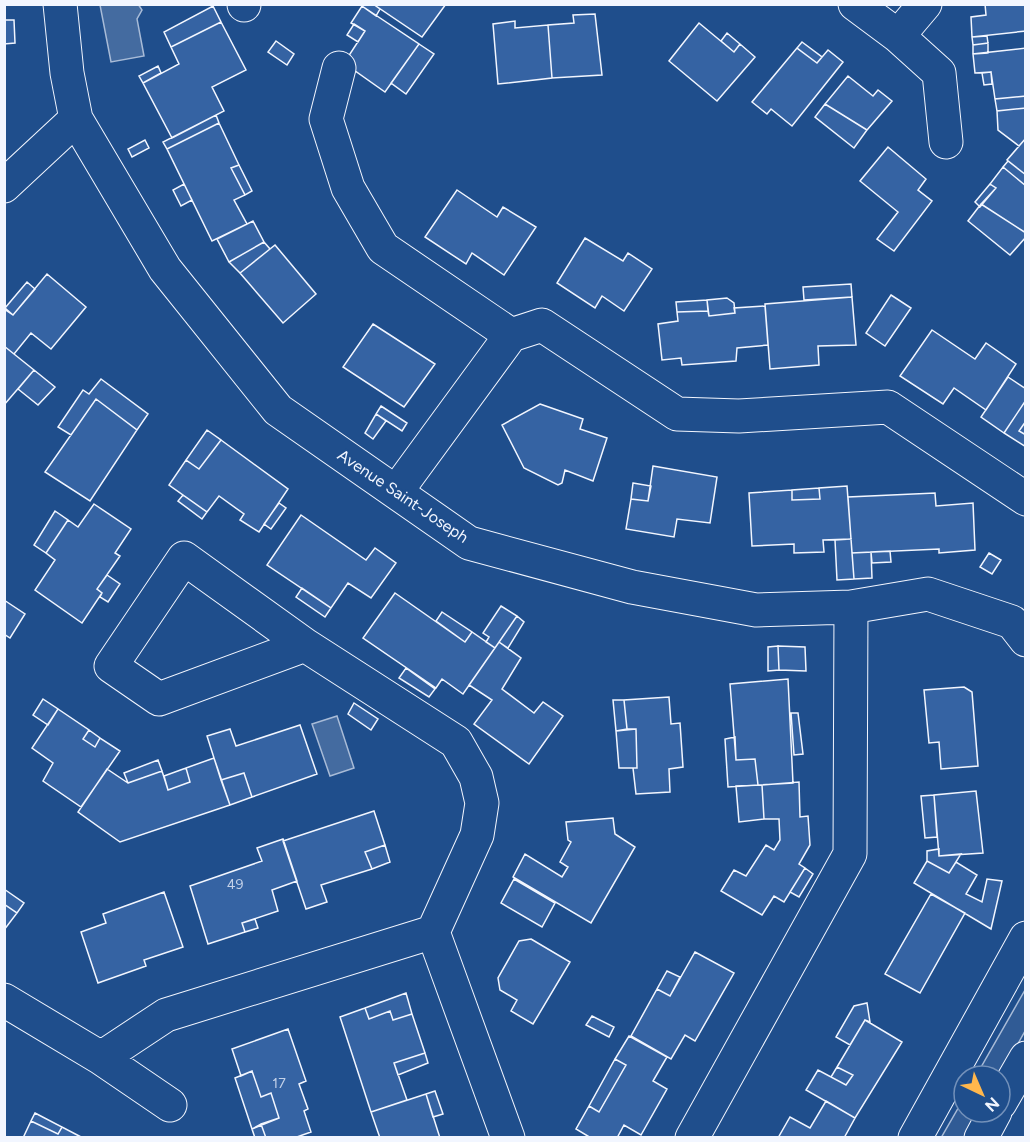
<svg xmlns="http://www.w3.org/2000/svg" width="1030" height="1142" font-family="Figtree,sans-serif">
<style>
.green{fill:#305b95;stroke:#a8bbd7;stroke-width:1.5}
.water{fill:#446ba0;stroke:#a8bbd7;stroke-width:1.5}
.building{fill:#3563a3;stroke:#f2f6ff;stroke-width:1.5}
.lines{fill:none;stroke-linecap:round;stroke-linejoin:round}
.minor-casing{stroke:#f2f6ff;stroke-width:35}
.secondary-casing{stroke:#f2f6ff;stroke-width:35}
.minor{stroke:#1f4e8c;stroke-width:33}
.secondary{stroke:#1f4e8c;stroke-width:33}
.labels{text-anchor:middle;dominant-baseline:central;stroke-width:4.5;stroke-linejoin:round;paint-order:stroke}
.number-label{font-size:14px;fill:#c3d1e8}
.street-label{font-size:16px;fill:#f2f6ff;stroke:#1f4e8c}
</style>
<rect width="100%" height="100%" fill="#1f4e8c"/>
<path class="green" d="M1025,990v41l-25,45h-24z
M964,1098v14h15l-14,25 -24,1z"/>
<path class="water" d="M138,4l4,6 -5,9 7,37 -33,6 -11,-57z
M337,716l17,52 -24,8 -18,-52z"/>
<path class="building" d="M363,4h10l7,5 -4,7 -14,-10z
M373,4h73l-24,33z
M985,4h41v27l-54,6 -1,-20 15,-2z
M213,6l8,16 -50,25 -7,-15z
M362,6l57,38 -34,48 -41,-29 21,-32 -14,-8z
M595,14l7,61 -50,3 -4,-53 26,-2 -1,-8z
M4,20h10l1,23 -11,1z
M515,21v7l33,-3 4,53 -54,6 -5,-60z
M221,22l25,48 -34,17 12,24 -52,27 -29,-55 36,-19 -8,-17z
M699,23l35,29 6,-8 15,13 -38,44 -48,-40z
M354,24l11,7 -7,11 -11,-7z
M727,33l13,11 -6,8 -13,-11z
M987,36l1,7 -15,2 -1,-8z
M276,41l18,13 -7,11 -19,-13z
M802,42l20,15 -5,6 -20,-15z
M988,43v10l-15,1v-9z
M419,44l15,10 -28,40 -15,-11z
M797,48l20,15 11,-13 15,12 -51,64 -21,-17 -4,5 -15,-12z
M1026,48v48l-31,3 -4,-27 -16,1 -2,-19z
M158,66l3,7 -18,10 -4,-7z
M991,72l1,12 -8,1 -2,-12z
M848,76l25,20 5,-6 14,11 -25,29 -42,-26z
M1026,96v12l-29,3 -2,-12z
M825,104l42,26 -13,18 -39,-31z
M1026,108v30l-7,8 -21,-16 -1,-19z
M216,115l3,8 -52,26 -4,-7z
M219,123l20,42 -8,3 14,27 -11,5 13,24 -35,17 -45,-92z
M1026,138v37l-19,-15z
M145,140l4,8 -17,9 -4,-8z
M888,147l38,32 -8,11 14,11 -38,50 -17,-12 21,-27 -38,-31z
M1008,161l18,14v11l-23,-19z
M239,165l13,26 -7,4 -14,-27z
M1003,167l23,19v47l-45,-29 15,-16 -6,-4z
M184,184l8,16 -11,6 -8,-16z
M990,184l6,4 -16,19 -5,-5z
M457,190l40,27 6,-10 33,20 -32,48 -32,-22 -6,11 -41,-27z
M981,204l45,29v4l-16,18 -42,-34z
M253,221l11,21 -35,20 -12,-23z
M585,238l38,23 5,-8 24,16 -28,42 -22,-15 -7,12 -38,-25z
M264,242l6,7 -30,24 -11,-11z
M275,245l41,49 -33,29 -43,-50z
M47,274l39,33 -35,42 -20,-16 -17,21 -10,-8v-37l9,6z
M27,282l8,7 -22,26 -8,-7z
M851,284l1,13 -48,3 -1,-13z
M891,295l20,13 -26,38 -19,-13z
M852,297l4,48 -38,1 1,19 -49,4 -5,-65z
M727,298l7,5 1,10 -26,3 -2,-16z
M707,300l1,11 -31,1 -1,-10z
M765,306l3,39 -31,3 -1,13 -54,4 -1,-7 -19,2 -4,-36 20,-3 -1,-9 31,-1 1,5 26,-3 -1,-5z
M373,324l62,40 -31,43 -61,-40z
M932,330l43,29 11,-16 30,21 -30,46 -32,-22 -11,16 -43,-28z
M4,346l30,24 -30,35z
M34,370l21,17 -17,18 -20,-16z
M1008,377l18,12v11l-22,33 -23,-16z
M101,379l47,35 -11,16 -41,-31 -25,36 -13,-8 25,-37 6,4z
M96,399l41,31 -47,71 -45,-29z
M1026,400v21l-7,10 7,4v12l-22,-14z
M540,404l43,15 -3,10 27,9 -14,43 -28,-11 -3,13 -4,2 -34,-17 -22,-43z
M381,406l26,17 -5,8 -26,-17z
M376,414l10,7 -13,18 -8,-6z
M1026,421v14l-7,-4z
M207,430l14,10 -22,29 -13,-9z
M221,440l67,49 -29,43 -19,-12 4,-6 -25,-18 -12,16 -38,-27 17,-25 13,9z
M653,466l64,11 -7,46 -33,-4 -3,18 -48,-8 5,-30 17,2z
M633,483l18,3 -3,15 -17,-2z
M847,486l4,53 -28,1 1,12 -30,1v-9l-42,2 -3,-53 43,-3v10l28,-1 -1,-11z
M819,488l1,11 -28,1v-10z
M935,493l1,13 37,-3 2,47 -36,3v-4l-87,4 -4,-56z
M183,495l24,17 -5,7 -24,-18z
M279,503l7,5 -15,21 -7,-5z
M94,504l37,25 -16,24 5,3 -23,33 5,4 -20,30 -47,-33 20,-30 -9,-7 22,-33 10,7z
M55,511l13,9 -22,33 -12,-8z
M301,515l65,45 9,-12 21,15 -25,35 -23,-15 -17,25 -64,-43z
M851,539l3,40 -17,1 -2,-40z
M890,551l1,11 -19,1 -1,-11z
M871,552l1,26 -18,1 -2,-26z
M989,553l12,7 -9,14 -12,-7z
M107,575l13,9 -12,18 -8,-5 2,-4 -5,-4z
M302,588l29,20 -6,9 -29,-20z
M395,593l70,49 7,-10 23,16 -32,46 -21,-15 -6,9 -73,-50z
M4,600l21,14 -15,24 -6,-4z
M501,606l16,10 -22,32 -9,-6 3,-5 -6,-4z
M442,612l30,20 -7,10 -29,-21z
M517,616l7,6 -16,26 -9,-6z
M499,642l22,16 -19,31 32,24 9,-11 20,14 -34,48 -55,-40 18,-24 -23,-15z
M778,646l1,24 -11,1v-24z
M778,646l27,1 1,24 -27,-1z
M406,668l29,21 -6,8 -30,-19z
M788,679l5,104 -35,2 -3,-26 -19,1 -6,-76z
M964,687l8,5 6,74 -37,3 -2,-27 -10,1 -5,-53z
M669,697l2,27 9,-1 3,44 -14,2 1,23 -34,2 -3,-26h4l-1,-39h-9l-3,-29z
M43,699l15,10 -10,16 -15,-10z
M613,700h11l3,29 -11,2z
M354,703l24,16 -7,11 -23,-16z
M58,709l31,21 -6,9 12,8 5,-9 20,13 -39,56 -38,-26 10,-18 -21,-15z
M791,713h7l5,41 -9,1z
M300,725l17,49 -65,23 -8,-24 -23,7 -14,-44 23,-7 6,17z
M636,729l1,39h-18l-3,-37z
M89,730l11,8 -5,9 -12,-8z
M735,737l1,23 19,-1 3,26 -30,2 -3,-48z
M214,758l16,47 -110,37 -42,-30 29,-43 21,14 34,-12 6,19 22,-8 -4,-14z
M158,760l4,11 -34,12 -4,-10z
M186,768l4,14 -22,8 -4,-14z
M244,773l8,24 -22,8 -9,-25z
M799,782l1,35 8,-1 2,29 -11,19 6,4 -21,34 -10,-6 -12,19 -41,-24 13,-21 12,6 20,-31 8,5 6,-10 -1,-21h-15l-2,-34z
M762,785l2,34 -25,3 -3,-36z
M976,791l7,62 -44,3 -5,-61z
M934,795l3,42 -12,1 -4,-42z
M374,811l11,34 -20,7 7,17 -51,16 6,17 -21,7 -23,-68z
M613,818l2,16 20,13 -44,76 -78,-46 12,-23 37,23 6,-10 -8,-5 11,-20 -3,-2 -2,-18z
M283,839l14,42 -25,9 6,21 -36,12 3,9 -37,12 -18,-58 72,-25 -5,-13z
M385,845l5,17 -18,7 -7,-17z
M939,849v7l22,-2 -12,19 -22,-12v-10z
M927,861l22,12 7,-11 21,13 -11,19 16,8 5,-23 15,2 -11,48 -77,-46z
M805,868l8,6 -14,23 -9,-5z
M514,879l41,24 -13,24 -41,-24z
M4,889l20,14 -7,10 -13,-9z
M164,892l19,55 -39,13 2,6 -48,17 -17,-51 25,-9 -3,-9z
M931,894l34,19 -45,80 -35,-19z
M4,904l13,9 -13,17z
M255,919l3,9 -13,4 -3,-9z
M531,939l39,23 -37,62 -22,-13 6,-11 -17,-10 -2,-12 21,-37z
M695,952l39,21 -39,68 -10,-6 -14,24 -40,-23 26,-47 13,7z
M667,971l13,6 -10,19 -13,-7z
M406,993l6,21 -19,6 -3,-9 -21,8 -4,-11z
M867,1003l3,19 -5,-2 -15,25 -14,-8 18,-31z
M365,1008l4,11 21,-8 3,9 19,-6 13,39 -31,10 13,37 -36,12 -31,-95z
M592,1016l22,11 -5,10 -23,-12z
M865,1020l37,22 -47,76 -49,-28 12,-20 28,15 7,-10 -16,-8z
M288,1029l18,52 -7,3 9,25 -4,2 7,21 -17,6h-28l-5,-14 18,-6 -8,-25 -10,4 -9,-26 -11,5 -9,-27z
M629,1036l38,21 -14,24 14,8 -26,46 -17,-10 -7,13h-26l-15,-9 13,-23 10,6 27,-47 -11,-6z
M425,1053l3,10 -30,12 -4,-12z
M615,1059l11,6 -27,47 -10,-6z
M837,1067l16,8 -7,10 -15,-8z
M252,1071l9,26 10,-4 8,25 -27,11 -17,-51z
M435,1091l8,23 -10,3 -7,-23z
M426,1094l14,44h-60l-9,-26z
M826,1101l29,17 -11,20h-66l12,-21 20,11z
M35,1113l27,14 -4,7 -27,-13z
M31,1121l27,13 4,-7 21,11h-60z
M261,1124l5,14h-11l-3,-9z"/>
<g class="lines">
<g class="minor-casing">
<path id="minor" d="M60,4l7,69 9,46 89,150 113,141 191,133 163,44 124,23 95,-3 77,-13 84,28 14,18
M855,4l43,32 41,37 7,69
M244,5v-1
M898,36l27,-32
M339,68l-13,51 22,69 35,60 128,87
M4,186l72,-67
M396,492l115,-157 31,-10 135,89 62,2 149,-9 138,92
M305,645l-146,54 -48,-33 73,-108 121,87 151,97 20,35 6,26 -5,32 -44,97
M4,1000l97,58 65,-43 267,-83 75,206
M101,1058l69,47
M692,1138l158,-284 1,-247"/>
</g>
<g class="secondary-casing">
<path id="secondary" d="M1000,1103l26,-45
M915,1138l111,-200
M981,1138l14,-26"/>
</g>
<use href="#minor" class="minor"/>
<use href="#secondary" class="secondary"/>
</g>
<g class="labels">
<g class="number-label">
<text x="235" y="884">49</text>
<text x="279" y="1083">17</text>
</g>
<g class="street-label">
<text transform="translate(403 496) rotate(34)">Avenue Saint-Joseph</text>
</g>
</g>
<rect width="1030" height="1142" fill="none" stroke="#f2f6ff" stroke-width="12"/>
<g transform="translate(982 1094) rotate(136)"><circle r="28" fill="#1f4e8c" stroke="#7391ba" stroke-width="1.5"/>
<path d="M0-4.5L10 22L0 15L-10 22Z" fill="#ffb74d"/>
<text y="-9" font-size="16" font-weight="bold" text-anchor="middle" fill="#f2f6ff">N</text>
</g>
</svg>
